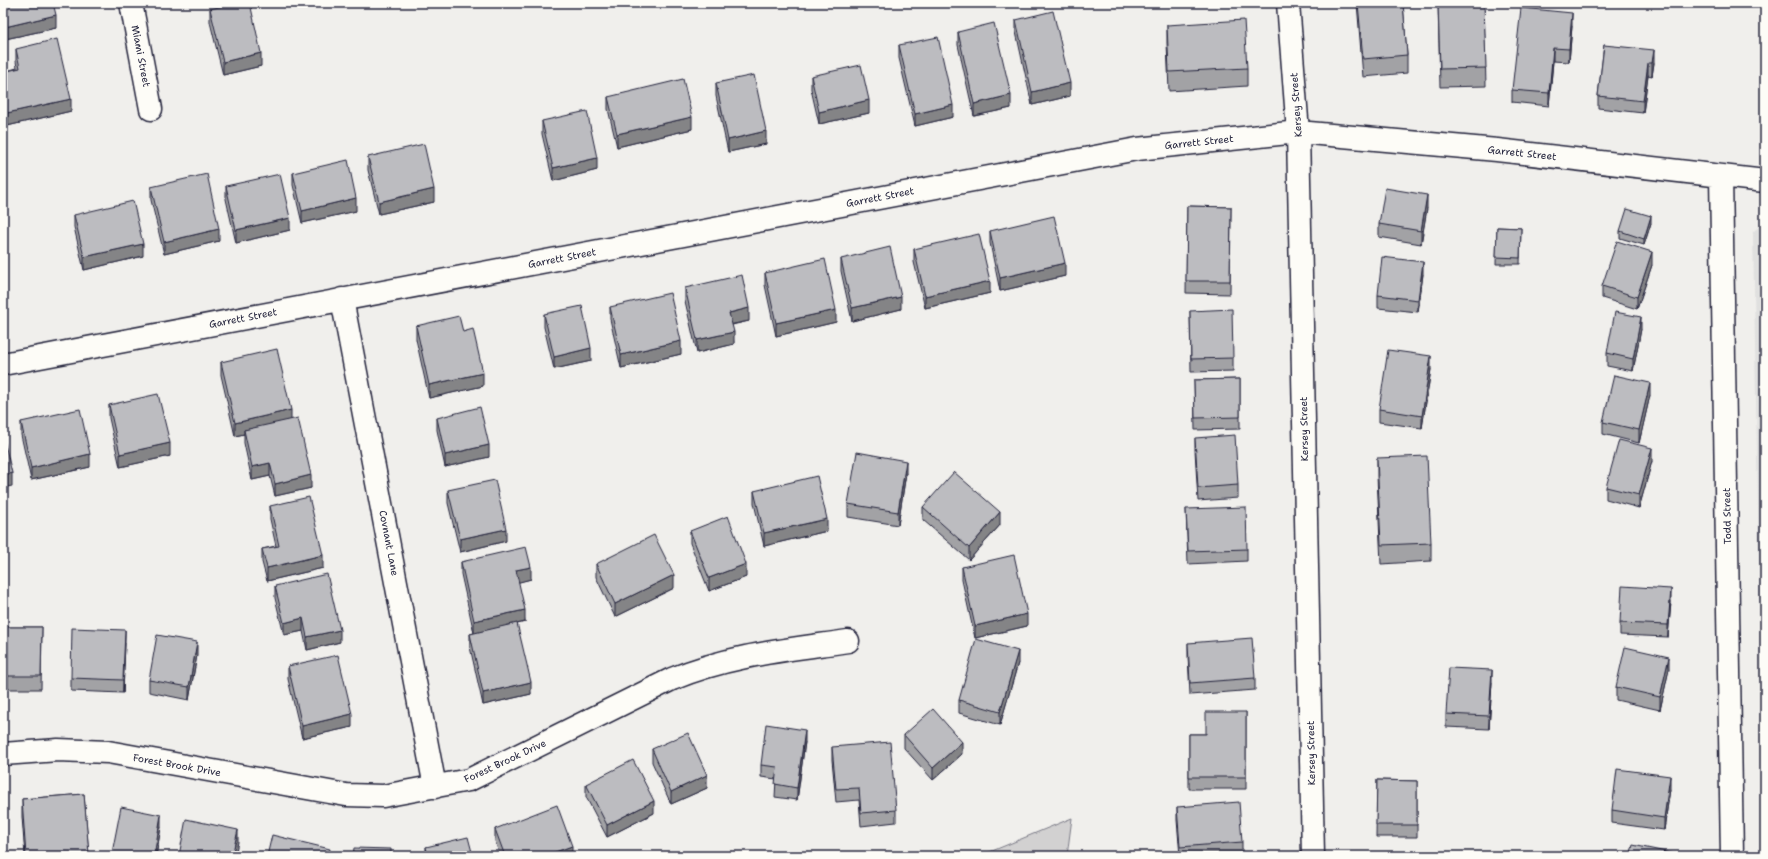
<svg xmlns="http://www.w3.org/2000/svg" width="1768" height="859" font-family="'Shantell Sans',sans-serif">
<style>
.built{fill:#e0e0df}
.green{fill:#d2d1d1;stroke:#7a7a86}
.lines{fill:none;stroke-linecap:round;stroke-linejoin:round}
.minor-casing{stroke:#22223b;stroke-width:25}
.minor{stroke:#fdfcf7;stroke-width:22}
.wall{fill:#a2a2a5;stroke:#22223b}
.shaded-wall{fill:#848486;stroke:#22223b}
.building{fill:#bcbcc0;stroke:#22223b}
.labels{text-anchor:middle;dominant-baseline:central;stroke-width:4;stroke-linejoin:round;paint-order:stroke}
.street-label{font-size:10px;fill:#22223b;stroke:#fdfcf7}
</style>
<rect width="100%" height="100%" fill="#f0efec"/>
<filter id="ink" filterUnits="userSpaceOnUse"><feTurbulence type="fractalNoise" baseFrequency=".025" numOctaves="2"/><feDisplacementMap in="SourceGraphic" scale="8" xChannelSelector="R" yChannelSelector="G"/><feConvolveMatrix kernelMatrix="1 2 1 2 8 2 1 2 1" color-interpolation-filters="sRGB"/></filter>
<g filter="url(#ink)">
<path class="built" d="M1765,221v451h-4l-8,-440z"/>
<path class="green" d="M1072,818l-5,38h-87z"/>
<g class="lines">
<g class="minor-casing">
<path id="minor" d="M131,3l20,106
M1288,3l10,129 15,724
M1721,176l11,680
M342,299l93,488
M3,364l1134,-215 161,-17 199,18 268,31
M3,754l55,-4 50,2 238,43 37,1 86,-16 203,-101c58,-24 115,-29 176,-38"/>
</g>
<use href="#minor" class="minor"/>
</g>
<path class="wall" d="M3,3l53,25 -51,11 -2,-10z
M1357,3h46l4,52v18l-44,4z
M1438,3h46l2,83 -46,1z
M210,9l51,57 -38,9 -13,-53z
M1016,20l54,76 -38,9 -16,-73z
M1167,25l80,43v18l-78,5 -2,-48z
M1572,26l-3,36 -16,-1 -4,45 -37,-4v-12z
M958,32l53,76 -37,8 -16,-71z
M899,45l54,72 -38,9 -16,-68z
M1604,45l50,18 -2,13 -4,-1 -5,38 -45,-5v-12z
M16,49l55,62 -64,15 -4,-18v-36l14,-4 -1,-7z
M811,76l58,37 -50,11 -8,-35z
M716,83l50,61 -38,8 -12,-56z
M608,97l84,32 -75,18 -9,-38z
M542,121l55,49 -44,11 -11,-47z
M368,157l66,45 -55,12 -11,-44z
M293,173l63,38 -54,12 -9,-38z
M226,186l64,44 -54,13 -10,-44z
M151,187l68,54 -55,13 -13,-54z
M1187,206l44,1 -1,87 -44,-1z
M1427,208l-6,36 -42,-7v-13z
M74,215l69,41 -59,14 -10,-43z
M1651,223l-7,22 -24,-7v-7z
M1497,227l24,1 -1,36h-24z
M990,231l75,45 -65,15 -10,-48z
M914,249l76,44 -65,15 -11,-46z
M841,259l60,50 -49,12 -11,-50z
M1652,265l-15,44 -35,-11v-12z
M765,273l71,49 -60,14 -11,-51z
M1423,274l-5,38 -40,-4v-13z
M685,288l64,33 -17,4 2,19 -37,9 -12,-52z
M610,307l71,47 -60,14 -11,-49z
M1190,311l43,47v13l-42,1z
M544,314l47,47 -37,8 -10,-42z
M416,326l47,6 20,54 -54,12 -13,-59z
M1641,329l-8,42 -26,-5v-13z
M221,362l70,57 20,69 -36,8 -5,-20 -18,4 -8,-37v-9l-9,2 -14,-61z
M1431,369l-9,59 -43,-6v-13z
M1240,379v50l-45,1 -1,-50z
M1650,395l-11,48 -36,-9v-12z
M109,405l61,51 -50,11 -11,-49z
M437,418l52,39 -44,10 -8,-37z
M21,422l69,45 -59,13 -10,-45z
M1195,438l43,47v13l-40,3 -3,-51z
M1377,458l54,85v18l-50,3 -4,-88z
M1652,461l-13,47 -33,-9v-12z
M906,473l-8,52 -50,-8v-13z
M448,490l58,51 -46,11 -12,-49z
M754,491l73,40 -63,15 -10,-43z
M270,506l53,62 -56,13 -5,-19v-13l14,-3 -6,-27z
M923,507l77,18 -31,35 -46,-40z
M1186,509l61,40v12l-59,3z
M690,531l56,46 -37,14 -19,-48z
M461,562l70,17 -13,3 7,40 -8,2 14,70 -48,11 -13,-58v-13l4,-1 -13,-59z
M596,564l78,24 -59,29 -19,-40z
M962,567l65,59 -52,12 -13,-58z
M275,586l65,56 -33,8 -4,-19 -19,4 -9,-37z
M1671,602l-3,35 -48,-2v-12z
M3,627h39l-1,62h-38z
M125,643l-2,50 -52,-2v-13z
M1188,643l67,35v12l-65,5 -2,-39z
M197,655l-8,45 -40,-8v-12z
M1018,663l-18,62 -41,-12v-13z
M288,666l64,61 -50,11 -14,-59z
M1669,669l-9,41 -44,-10v-13z
M1492,682l-3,47 -43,-2v-13z
M1246,712v77h-57v-55h17z
M904,735l58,19 -29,26 -29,-32z
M805,742l-8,58 -22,-3 1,-18 -15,-2v-12z
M832,747l64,63v12l-35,4 -2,-26 -23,2 -4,-42z
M652,749l55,39 -36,16 -19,-42z
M1377,780l40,1v56h-41z
M586,784l68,29 -47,24 -21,-40z
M1670,789l-6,41 -52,-7v-13z
M84,794l5,62h-64l-3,-39v-18z
M1177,807l65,35v13l-17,1h-45l-3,-36z
M161,827l-5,29h-44v-3z
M495,829l77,27h-72l-5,-15z
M426,847l47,9h-47z"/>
<path class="shaded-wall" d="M1572,13v13l-3,36v-13z
M56,15v13l-51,11v-12z
M1553,48v13l-4,45v-13z
M1654,50v13l-2,13v-13z
M261,53v13l-38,9v-13z
M1648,63v12l-5,38v-12z
M1070,83v13l-38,9v-13z
M1011,95v13l-37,8v-12z
M71,99v12l-64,15v-13z
M869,100v13l-50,11v-12z
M953,105v12l-38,9v-12z
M692,117v12l-75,18v-13z
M766,131v13l-38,8v-12z
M597,158v12l-44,11v-13z
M434,189v13l-55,12v-12z
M1427,195v13l-6,36v-13z
M356,198v13l-54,12v-12z
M1651,216v7l-7,22v-6z
M290,218v12l-54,13v-13z
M219,229v12l-55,13v-12z
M143,244v12l-59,14v-13z
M1652,252v13l-15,44v-12z
M1423,262v12l-5,38v-12z
M1065,263v13l-65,15v-13z
M990,281v12l-65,15v-12z
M901,297v12l-49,12v-13z
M749,308v13l-20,4v-12z
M836,310v12l-60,14v-13z
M1641,317v12l-8,42v-12z
M734,332v12l-37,9v-13z
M681,341v13l-60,14v-13z
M591,348v13l-37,8v-12z
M1431,356v13l-9,59v-12z
M483,373v13l-54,12v-13z
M1650,383v12l-11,48v-13z
M291,410v13l-47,7v4l-9,2v-13z
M170,443v13l-50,11v-13z
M489,445v12l-44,10v-12z
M1652,448v13l-13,47v-13z
M90,454v13l-59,13v-12z
M906,461v12l-8,52v-13z
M270,463v13l-18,4v-13z
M12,473v13l-9,2v-13z
M311,475v13l-36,8v-12z
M1000,512v13l-31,35v-12z
M827,519v12l-63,15v-13z
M506,529v12l-46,11v-13z
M323,555v13l-56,13v-13z
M746,564v13l-37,14v-13z
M531,567v12l-15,4v-13z
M674,575v13l-59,29v-13z
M1671,589v13l-3,35v-12z
M525,610v12l-51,12v-13z
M1027,614v12l-52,12v-12z
M303,618v13l-19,4v-12z
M125,630v13l-2,50v-13z
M340,630v12l-33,8v-13z
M197,642v13l-8,45v-13z
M1018,651v12l-18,62v-13z
M1669,657v12l-9,41v-13z
M1492,670v12l-3,47v-13z
M531,682v12l-48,11v-12z
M352,714v13l-50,11v-12z
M805,730v12l-8,58v-12z
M962,742v12l-29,26v-12z
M707,775v13l-36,16v-12z
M1670,776v13l-6,41v-12z
M654,801v12l-47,24v-12z
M161,815v12l-5,29h-2z
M238,830v12l-3,14h-3z
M572,846v10h-28z"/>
<path class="building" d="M3,3h50l3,12 -51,12 -2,-11z
M237,3h13l11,50 -38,9 -13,-53z
M1358,3h45l4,52 -44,4z
M1438,3h46l2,65 -46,1z
M1521,8l51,5 -3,36 -16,-1 -4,45 -37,-3z
M1053,11l17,72 -38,9 -16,-72z
M1244,20l3,48 -78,4 -2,-47z
M994,23l17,72 -37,9 -16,-72z
M938,37l15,68 -38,9 -16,-69z
M57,39l14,60 -64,14 -4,-18v-23l17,-4 -4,-19z
M1604,45l50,5 -2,13h-4l-5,38 -45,-5z
M861,65l8,35 -50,12 -8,-36z
M754,75l12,56 -38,9 -12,-57z
M683,79l9,38 -75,17 -9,-37z
M587,111l10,47 -44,10 -11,-47z
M424,144l10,45 -55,13 -11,-45z
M348,160l8,38 -54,13 -9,-38z
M207,174l12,55 -55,13 -13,-55z
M280,174l10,44 -54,12 -10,-44z
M1385,188l42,7 -6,36 -42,-7z
M133,201l10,43 -59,13 -10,-42z
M1187,206l44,1 -1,74h-44z
M1627,209l24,7 -7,23 -24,-8z
M1054,216l11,47 -65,15 -10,-47z
M1497,227l24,1 -1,30 -24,-1z
M979,234l11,47 -65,15 -11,-47z
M1617,241l35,11 -15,45 -35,-11z
M890,247l11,50 -49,11 -11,-49z
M1382,257l41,5 -5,38 -40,-5z
M825,259l11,51 -60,13 -11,-50z
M742,275l7,33 -20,5 5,19 -37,8 -12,-52z
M670,293l11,48 -60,14 -11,-48z
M582,306l9,42 -37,9 -10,-43z
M1232,309l1,49 -42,1 -1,-48z
M1615,312l26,5 -8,42 -26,-6z
M459,316l4,16 10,-3 10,44 -54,12 -13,-59z
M277,349l14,61 -56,13 -14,-61z
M1388,350l43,6 -9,60 -43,-7z
M1614,375l36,8 -11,47 -36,-8z
M1240,379v38l-45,1 -1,-38z
M158,394l12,49 -50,11 -11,-49z
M480,407l9,38 -44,10 -8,-37z
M80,409l10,45 -59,14 -10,-46z
M298,418l13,57 -36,9 -5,-21 -18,4 -8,-37z
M1235,435l3,50 -40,3 -3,-50z
M3,436l9,37 -9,2z
M1619,440l33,8 -13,47 -33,-8z
M857,452l49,9 -8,51 -50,-8z
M1427,456l4,87 -50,2 -4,-87z
M954,472l46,40 -31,36 -46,-41z
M817,476l10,43 -63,14 -10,-42z
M495,480l11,49 -46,10 -12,-49z
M309,497l14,58 -56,13 -5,-19 17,-3 -9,-40z
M1246,507l1,42 -59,2 -2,-42z
M728,516l18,48 -37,14 -19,-47z
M654,535l20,40 -59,29 -19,-40z
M526,547l5,20 -15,3 9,40 -51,11 -13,-59z
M1014,555l13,59 -52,12 -13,-59z
M327,574l13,56 -33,7 -4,-19 -19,5 -9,-37z
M1622,586l49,3 -3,36 -48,-2z
M517,623l14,59 -48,11 -13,-59z
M3,627h39l-1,49h-38z
M72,628l53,2 -2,50 -52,-2z
M157,635l40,7 -8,45 -40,-7z
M1252,638l3,40 -65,5 -2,-40z
M976,639l42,12 -18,61 -41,-12z
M1625,647l44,10 -9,40 -44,-10z
M338,655l14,59 -50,12 -14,-60z
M1449,668l43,2 -3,46 -43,-2z
M933,709l29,33 -29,26 -29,-33z
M1206,712h40v65h-57v-43h17z
M766,724l39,6 -8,58 -22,-4 2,-17 -16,-2z
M688,733l19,42 -36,17 -19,-43z
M890,742l6,68 -35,3 -2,-25 -23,1 -4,-42z
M633,760l21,41 -47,24 -21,-41z
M1617,769l53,7 -6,42 -52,-8z
M1377,780l40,1v44h-41z
M84,794l5,60 -33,2h-30l-4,-57z
M1239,802l3,40 -62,5 -3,-40z
M557,805l15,41 -28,10h-39l-10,-27z
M121,807l40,8 -7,41h-26l-16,-3z
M186,819l52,11 -6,26h-53z
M272,835l58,14 -1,7h-62z
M3,836l2,20h-2z
M468,837l5,19h-45l-2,-9z
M1633,845l47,10v1h-50z
M354,848l37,1v7h-38z"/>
</g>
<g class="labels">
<g class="street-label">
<text transform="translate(141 56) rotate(79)">Miami Street</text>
<text transform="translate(1296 105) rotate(-94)">Kersey Street</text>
<text transform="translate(1199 142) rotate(-6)">Garrett Street</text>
<text transform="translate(1522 153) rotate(6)">Garrett Street</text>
<text transform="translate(880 197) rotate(-11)">Garrett Street</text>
<text transform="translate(562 258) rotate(-11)">Garrett Street</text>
<text transform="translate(243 318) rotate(-11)">Garrett Street</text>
<text transform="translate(1304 429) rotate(-91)">Kersey Street</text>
<text transform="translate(1727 516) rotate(-91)">Todd Street</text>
<text transform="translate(389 543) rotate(79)">Covnant Lane</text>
<text transform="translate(1311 753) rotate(-91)">Kersey Street</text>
<text transform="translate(505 761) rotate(-25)">Forest Brook Drive</text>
<text transform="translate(177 765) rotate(10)">Forest Brook Drive</text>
</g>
</g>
<rect width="1768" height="859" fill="none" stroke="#fdfcf7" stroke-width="16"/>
<rect x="8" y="8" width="1752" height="843" fill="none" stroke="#22223b" stroke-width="1.5" filter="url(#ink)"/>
</svg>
